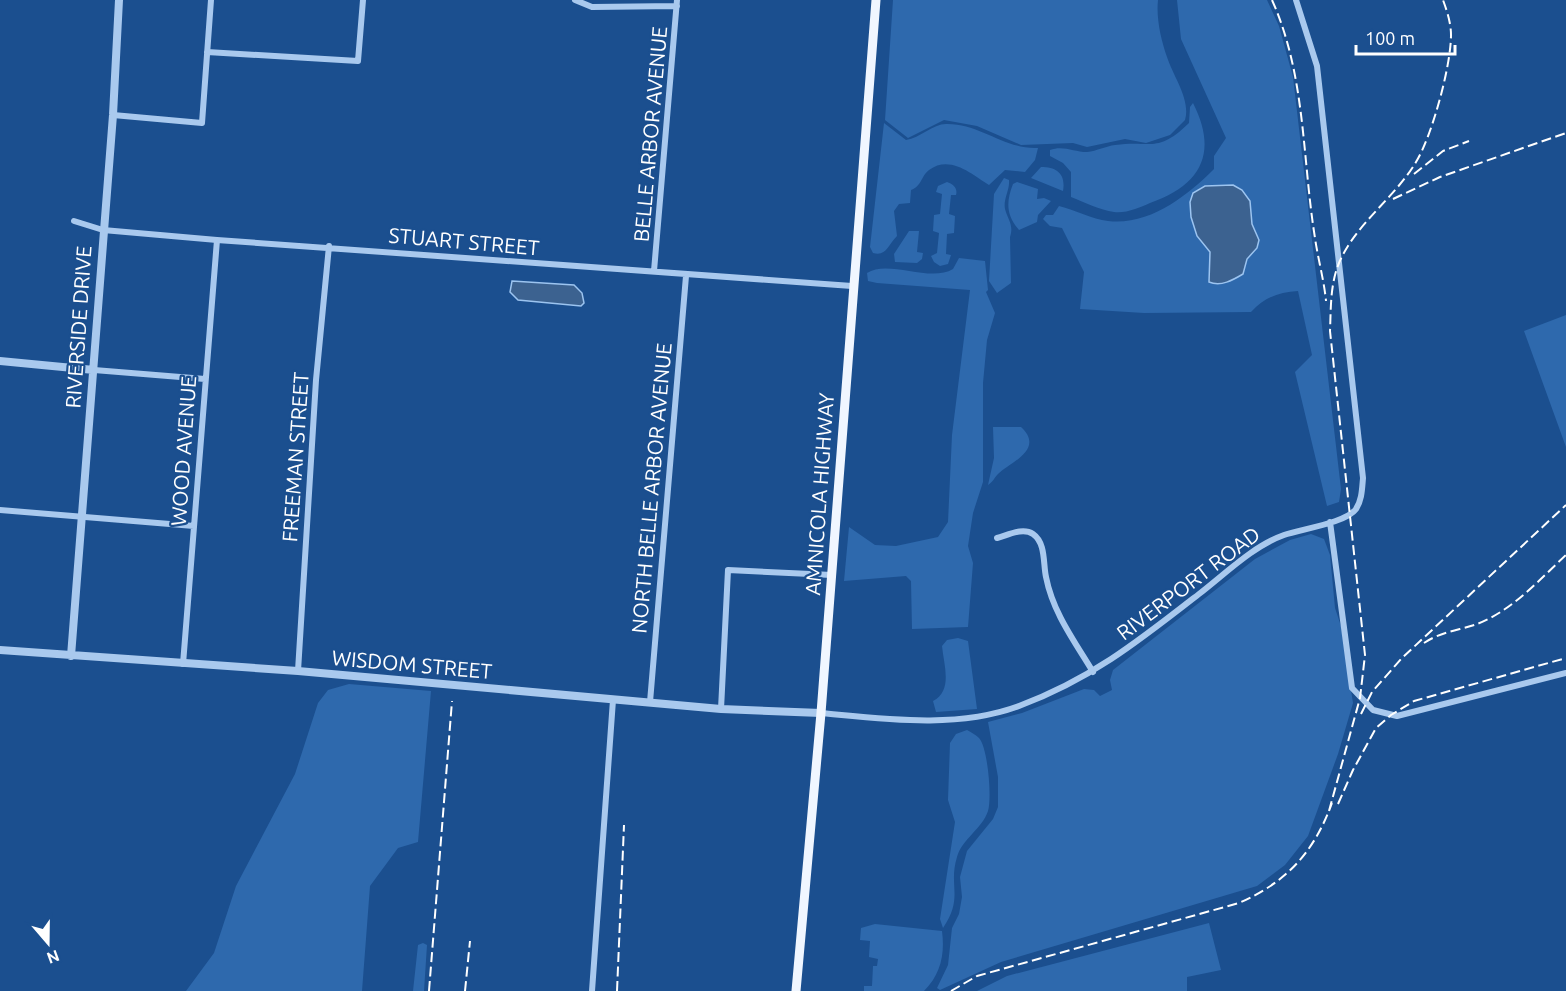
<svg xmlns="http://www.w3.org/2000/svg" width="1566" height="991" font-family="Ubuntu,sans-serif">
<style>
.green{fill:#2e69ad}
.water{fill:#3c6290;stroke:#9cc4f0;stroke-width:1.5}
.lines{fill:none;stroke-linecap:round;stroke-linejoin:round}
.minor{stroke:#a9c9ee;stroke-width:6}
.tertiary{stroke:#a9c9ee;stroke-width:8}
.primary{stroke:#f0f6ff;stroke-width:9}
.rail{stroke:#fff;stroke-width:2;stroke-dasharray:10 4.5;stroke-linecap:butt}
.labels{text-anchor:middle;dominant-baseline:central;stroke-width:4.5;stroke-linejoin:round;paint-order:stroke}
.street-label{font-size:21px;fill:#fff;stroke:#1b4f8f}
</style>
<rect width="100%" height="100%" fill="#1b4f8f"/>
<path class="green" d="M893,0h265c-2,18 3,40 9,57 6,19 24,43 18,63l-15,15 -24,8 -21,-4 -38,8 -14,-4 -52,2 -44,-19 -33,-6 -36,18 -23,-18z
M1177,0h90l12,26 14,51 48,412 -2,13 -12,4 -32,-134 17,-17 -14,-64c-20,1 -34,7 -47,21l-107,1 -64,-4 4,-37 -22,-44 -12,-2 -7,-7 3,-4h7l6,-9c16,4 33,13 49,15 41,5 79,-25 106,-52v-13l12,-18 -45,-99z
M1193,103c25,49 9,82 -43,100 -9,4 -25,11 -36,9 -14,-2 -30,-10 -43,-15v-25l-8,-9 -13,-7v-6c13,-5 24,2 37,2 10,-1 19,-6 28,-7 37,-5 42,9 74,-22l1,-16z
M884,123l22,17c14,-2 27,-16 40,-16 33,-1 60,26 92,24l-3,12 -10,12 -20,-2 -16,15c-16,-10 -39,-31 -60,-15 -8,6 -7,16 -18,20l-1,13 -11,1 -5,7 3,25c-9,9 -11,21 -24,17l-3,-6z
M1041,167c16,0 25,7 22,24l-32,-13z
M1004,178l5,2c1,10 -6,19 -4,29 3,11 9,16 5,28l1,46 -14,10 -8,-12 5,-87z
M947,182c6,2 11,6 9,13h-5l-2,19 6,2 -1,17 -7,1 -1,20 5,1 -3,9 -8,2 -6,-4 -3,-6 6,-3 2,-20 -6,-2 1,-16 6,-1 2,-20 -6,-2 2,-6z
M1017,182l21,7 -1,10 7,-1 7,3 -13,14 -1,7 -18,8c-13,-15 -13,-28 -6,-46z
M909,231h10l-2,21 6,1 -1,6 -5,4 -22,-1 -1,-8z
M959,258l26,3 3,29 -2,2 9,21 -8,27 -4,43v99l-10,31 -5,33 5,17 -5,64 -56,2 -1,-48 -5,-5 -62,5 5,-54 26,18 21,1 42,-9 10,-15 4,-87 18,-145 -93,-7 -9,-2 -1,-8c21,-14 63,10 86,-4z
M1566,315v132l-42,-116z
M993,427h28c24,22 -10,35 -23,47 -4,4 -5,8 -10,11l6,-27z
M1311,534l13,5 6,16 5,53 6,18 12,77 -15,51 -30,82 -23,29 -28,21 -256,76 -61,28 -3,-2 11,-23 4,-37 7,-14 3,-17 -2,-20 7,-26 26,-32 5,-12v-30l-10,-55 34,-9 62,-24 10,1 6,6 12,-6 -2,-10 3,-10 142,-111 35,-19z
M958,638l10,3 9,68 -41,3 -3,-11c20,-11 11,-35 9,-55l5,-6z
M349,684l82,7 -13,151 -20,6 -28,38 -8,105h-176l28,-38 22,-67 59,-112 23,-71 10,-13z
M967,730c4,2 9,5 12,8 9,10 13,60 9,73 -6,18 -26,28 -31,46 -9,29 7,40 -14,71l-3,-9 15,-97 -7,-22 2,-57 6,-9z
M1209,923l12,47 -34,7v14h-210l30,-15z
M875,924l67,7c3,23 -1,43 -18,60h-60v-5h8l1,-20h4l1,-7 -9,-2 1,-16 -10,-1 1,-12z
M423,943l4,2 -3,46h-11l5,-46z"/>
<path class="water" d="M1233,185l9,5 8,11 2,23 7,16 -2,8 -10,11 -4,15c-10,6 -22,13 -34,8l1,-30 -13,-16 -6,-19 -1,-15 3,-9 12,-7z
M512,281l62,4 8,8 2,10 -3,3 -63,-6 -8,-8z"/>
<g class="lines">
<path class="minor" d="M575,0l17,7 85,-1
M207,52l151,9 5,-61
M113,115l89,8 9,-123
M74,221l29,9 114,10 635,46
M654,271l23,-271
M94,370l111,9
M0,510l194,16
M1330,522l22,166 21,22 24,6 169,-43
M997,538c11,-3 26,-11 36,-4 13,9 10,30 13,43 7,36 29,65 47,95
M183,664l34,-424
M298,671l18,-291 13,-134
M650,702l36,-426
M721,709l7,-139 104,5
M821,713c64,6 136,16 198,-7 71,-26 121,-66 180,-112 26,-20 54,-48 85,-59 17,-6 62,-12 72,-26 6,-9 6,-20 7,-31l-46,-412 -21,-66
M592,991l21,-291"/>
<path class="tertiary" d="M0,361l94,9
M0,650l298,21 423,38 100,4
M71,656l42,-541 6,-115"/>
<path class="primary" d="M796,991l25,-278 55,-713"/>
<path class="rail" d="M1272,0c34,76 30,158 43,238 3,21 9,42 11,63
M1414,174l29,-23 26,-10
M1393,199l47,-22 126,-44
M1424,643c16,-11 36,-13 53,-19 36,-14 62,-44 89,-69
M1361,714l11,-22 30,-34 164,-153
M1338,804l15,-34 23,-42 15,-13 23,-14 152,-43
M1329,811l31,-113 5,-43 -35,-324c1,-23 0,-46 9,-68 17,-40 55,-64 77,-101 16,-26 35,-96 35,-127 0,-12 -4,-24 -8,-35
M429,991l23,-290
M465,991l5,-50
M617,991l7,-166
M951,991l26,-15 262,-73c48,-21 75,-51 93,-100"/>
</g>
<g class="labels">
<g class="street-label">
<text transform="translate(650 134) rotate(-85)">BELLE ARBOR AVENUE</text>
<text transform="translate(464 241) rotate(5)">STUART STREET</text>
<text transform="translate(78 327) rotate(-86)">RIVERSIDE DRIVE</text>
<text transform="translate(183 451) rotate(-86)">WOOD AVENUE</text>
<text transform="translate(295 457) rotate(-86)">FREEMAN STREET</text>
<text transform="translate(651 488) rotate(-85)">NORTH BELLE ARBOR AVENUE</text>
<text transform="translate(819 494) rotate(-86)">AMNICOLA HIGHWAY</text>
<text transform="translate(1188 583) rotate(-37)">RIVERPORT ROAD</text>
<text transform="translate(412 664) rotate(5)">WISDOM STREET</text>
</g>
</g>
<g transform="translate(48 943) rotate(160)" stroke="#1b4f8f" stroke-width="4.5" paint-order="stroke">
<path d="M0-4.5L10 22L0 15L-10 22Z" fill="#ffffff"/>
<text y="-9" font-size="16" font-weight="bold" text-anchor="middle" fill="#ffffff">N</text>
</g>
<path d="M1356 45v9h99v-9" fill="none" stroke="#ffffff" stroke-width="3"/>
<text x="1365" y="45" font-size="18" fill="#ffffff" stroke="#1b4f8f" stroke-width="4.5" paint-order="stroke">100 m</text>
</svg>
